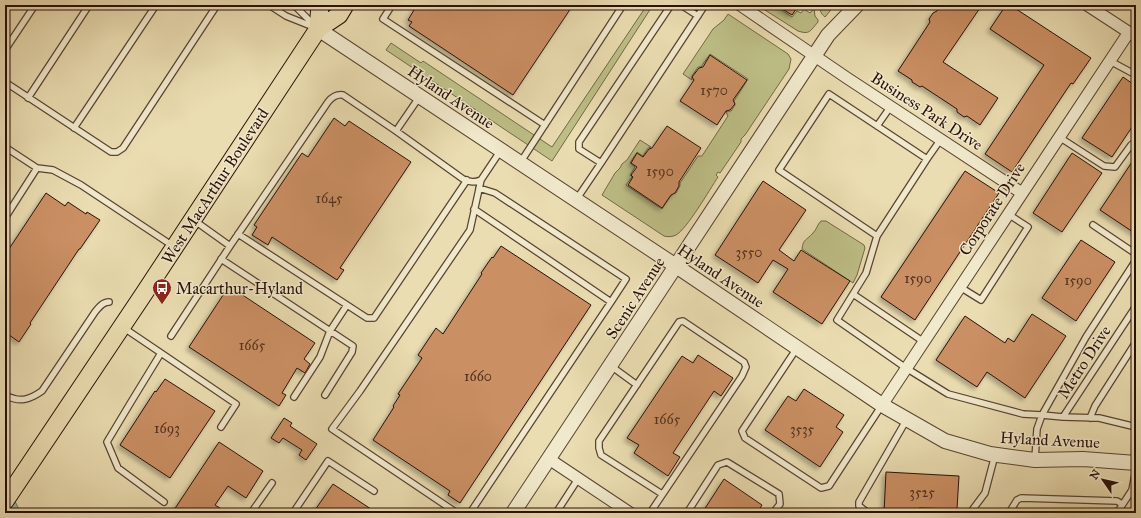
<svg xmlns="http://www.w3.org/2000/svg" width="1141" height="518" font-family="'IM FELL Great Primer',serif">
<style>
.green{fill:#bebf87;stroke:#746847}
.water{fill:#98bcaa;stroke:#6c7769}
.building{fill:#ca8f64;stroke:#291007;filter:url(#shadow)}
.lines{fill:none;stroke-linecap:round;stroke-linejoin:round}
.service-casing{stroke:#594332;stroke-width:8}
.minor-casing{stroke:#594332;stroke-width:13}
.tertiary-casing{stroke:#594332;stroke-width:16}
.primary-casing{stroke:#291007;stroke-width:19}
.service{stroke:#f1e9cc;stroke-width:5.5}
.minor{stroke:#f1e9cc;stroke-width:11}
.tertiary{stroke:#f1e9cc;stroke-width:14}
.primary{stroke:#eaddb1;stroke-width:17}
.labels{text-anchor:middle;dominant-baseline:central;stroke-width:3;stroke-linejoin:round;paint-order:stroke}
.number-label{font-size:14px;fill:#51301e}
.street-label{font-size:16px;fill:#291007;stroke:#f1e9cc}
.poi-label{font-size:16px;fill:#291007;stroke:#f1e9cc;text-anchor:start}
</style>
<defs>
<filter id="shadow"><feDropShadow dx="-3" dy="3" stdDeviation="2" flood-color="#0004"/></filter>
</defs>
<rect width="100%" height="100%" fill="#eaddb1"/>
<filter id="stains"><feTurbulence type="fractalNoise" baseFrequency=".005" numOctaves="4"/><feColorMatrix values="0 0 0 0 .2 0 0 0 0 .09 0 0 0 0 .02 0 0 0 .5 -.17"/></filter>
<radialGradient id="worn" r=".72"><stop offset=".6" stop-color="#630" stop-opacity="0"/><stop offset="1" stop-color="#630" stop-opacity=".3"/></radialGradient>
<path class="green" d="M647,5h6l-101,156 -166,-111 5,-7 30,20 2,-2 129,86z
M757,5h17l18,12 5,-6 4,2 3,-4 6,4 4,-5 1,8 3,4v2c-8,9 -8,13 -20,9z
M823,5h12l-10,12c-5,-4 -6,-7 -2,-12z
M728,14l60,40 3,5 -2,10 -44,66 -4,4v3l-21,31 -2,-1 -2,3 2,2c-8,12 -31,52 -42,58 -4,2 -8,2 -12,1l-62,-41 13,-22 5,-5 2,-4 5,-4 13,-20 11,7 -3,1 -5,8 -6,-4 -7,11 5,4 -5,8 2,2 -6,8 36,24 10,-15 4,-1 4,-7v-3l18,-27h4l26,-40 -2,-4 1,-1h4l4,-6 -1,-4 14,-22 -38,-25 -9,13h-3l-6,9v4l-9,-6 30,-45 11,-9z
M821,221h5l38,24 1,3 -8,27 -4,8 -51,-34c1,-10 5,-9 11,-16 4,-4 4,-8 8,-12z"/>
<path class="water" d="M5,482l16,31h-16z"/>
<path class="building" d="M417,5h156l-60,90 -104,-69 3,-4 -4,-2z
M776,5h23l-7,10z
M941,5h41l-39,57 55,36 -18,27 -13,-9 -3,1 -7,-5v-3l-35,-23 -2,1 -8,-5v-2l-14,-9 32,-49 -1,-3 4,-6 4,-2z
M1006,5h4l81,53 -18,26 -2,-1 -59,89 -27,-18 59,-89 -54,-36z
M710,55l37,25 -14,20 2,4 -5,6 -4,1 -9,14 -37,-24 14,-21 -2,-3 7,-9 4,-1z
M1123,77l13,9v35l-24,36 -30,-19z
M334,118l11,8 4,-5 62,41 -71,106 4,2 -7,10 -65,-43 -4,8 -16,-10 5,-8 -3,-2 48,-72 6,4z
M667,126l34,22 -22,34v4l-4,7 -4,2 -9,13 -34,-23 5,-8 -2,-2 6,-8 -6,-4 6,-10 6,4 6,-8 3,-1z
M1072,153l30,20 -40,59 -29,-19z
M1136,156v78l-36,-24z
M965,171l34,22 -84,127 -34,-23z
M763,181l43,29 -27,40 15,11 7,-11 49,31 -28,43 -49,-32 15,-23 -15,-9 -15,23 -43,-28z
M46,193l19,13 3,-4 18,12 1,-2 13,8 -20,29h-1l-49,74 1,1 -12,18 -14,-10v-77z
M1081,240l34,22 -39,59 -34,-23z
M501,246l90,59 -131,198 -12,-8 2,-4 -77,-51 21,-33 -1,-1 7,-11 -2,-1 24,-36 -4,-3 18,-27 7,6 39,-60 -1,-1 11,-16 1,1z
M229,286l86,57 -11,16 6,5 -5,9 -8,-5 -15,25 4,2 -7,11 -90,-59z
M1032,314l34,22 -41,62 -38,-26 -10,15 -41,-27 29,-44 40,27 3,-5 6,4z
M698,355l35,23 -12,18 -7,-5 -41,62 7,4 -12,19 -34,-23 5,-8 -12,-7 55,-82 11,7z
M165,379l50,32 -45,67 -50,-33 35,-54 1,1z
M804,389l40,26 -8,12 7,5 -23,35 -55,-37 23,-34 8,5z
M284,418l8,5 -2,3 27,18 -11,16 -7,-5 3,-5 -19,-12 -4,5 -8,-5z
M219,442l44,29 -17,27 -18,-12 -13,19 13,8h-56z
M886,472l73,4 -2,33 -38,-1 -1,5h-34z
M724,479l38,26 -5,8h-55z
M333,484l44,29h-64z"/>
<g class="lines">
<g class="service-casing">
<path id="service" d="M269,5l17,11 30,12
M294,5l21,21
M392,5l-9,14 162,106
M675,5h-4l-92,137v7l22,14 104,-158
M681,5l17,11
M5,50l30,-45
M1110,61l26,14
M5,82l106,70h6l6,-4 94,-143
M28,98l61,-93
M877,126l14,-20
M74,128l82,-123
M396,131l67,48c7,3 11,4 18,1l20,-30
M1059,137l45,29 11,1 16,-22 5,-4
M5,147l32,21 16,2 28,15 92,61
M520,163l103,-158
M576,200l25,-37
M474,209l137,93 15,-23 -131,-86 -16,-5
M5,218l32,-50
M195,221l35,25 98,-144c4,-5 8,-8 15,-7l53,36 24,-35
M1093,225l43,29
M238,234l129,84h7l93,-138
M877,236l50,-77
M221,259l132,87 -1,6 -27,43
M960,287l21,13 47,-73 -20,-13
M853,294l-16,26 69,48 42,26 75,20 19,1 44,-78 50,-77
M124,328l37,25 -30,49 -24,40 11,26 46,34
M171,336l59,-90
M924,342l-71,-48 13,-21 11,-37 -98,-66 50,-76 98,65 14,-20
M797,348l-55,83 3,7 76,50 8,-2 53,-81
M161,353l75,51 -15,23
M611,366l26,19
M5,395c15,8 24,5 37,-4l53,-79c4,-5 8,-10 14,-10
M294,397l26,-40 10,-26 17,-26
M1063,417l36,1 37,9
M1090,418l5,-12 41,-64
M1035,459l2,-30 5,-14 21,2 73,-111
M251,513l21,-30
M293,513l35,-52 46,30
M393,513h7
M457,513l-125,-84 28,-38 110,-161 11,-50
M470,513l141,-211
M556,513l22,-34
M649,513l3,-3 90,-134 4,-9 -2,-5 -61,-41 -4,1 -80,119v7l2,7 61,39
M687,513l31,-48 9,-3 52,32 1,10 -7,9
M868,513l-9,-7v-4l48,-83
M970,513l15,-20 10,-38
M1009,513l8,-13 4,-2 96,3 5,3
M1117,513l15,-23 4,-21"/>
</g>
<g class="minor-casing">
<path id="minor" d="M740,5l107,73 175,115
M1087,5l49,32
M882,405l247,-373
M549,459l81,54"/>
</g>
<g class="tertiary-casing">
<path id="tertiary" d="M318,29l358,237 206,139 63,36 45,13 45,6 48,-1 53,4
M513,513l315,-478 29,-30"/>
</g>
<g class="primary-casing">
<path id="primary" d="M318,29l2,-24
M5,501l140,-209 173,-263 21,-14 6,-10"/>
</g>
<use href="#service" class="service"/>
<use href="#minor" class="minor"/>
<use href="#tertiary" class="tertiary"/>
<use href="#primary" class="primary"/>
</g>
<defs>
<g id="bus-pin" transform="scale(1)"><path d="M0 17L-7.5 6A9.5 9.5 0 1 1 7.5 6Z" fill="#8f2418" stroke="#f1e9cc"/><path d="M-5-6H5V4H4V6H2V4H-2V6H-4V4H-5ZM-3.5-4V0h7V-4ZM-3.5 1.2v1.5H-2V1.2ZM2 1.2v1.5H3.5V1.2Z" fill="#fff"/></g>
</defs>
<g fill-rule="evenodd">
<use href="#bus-pin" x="162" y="288"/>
</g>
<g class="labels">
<g class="number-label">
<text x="714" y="90">1570</text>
<text x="660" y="171">1590</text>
<text x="329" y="198">1645</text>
<text x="749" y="252">3550</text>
<text x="918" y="278">1590</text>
<text x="1078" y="280">1590</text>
<text x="252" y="345">1665</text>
<text x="478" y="376">1660</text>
<text x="667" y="419">1665</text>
<text x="167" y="428">1693</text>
<text x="802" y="429">3535</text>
<text x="922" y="492">3525</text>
</g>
<g class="street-label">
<text transform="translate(451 97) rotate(34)">Hyland Avenue</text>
<text transform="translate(927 111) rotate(33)">Business Park Drive</text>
<text transform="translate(215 186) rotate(-57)">West MacArthur Boulevard</text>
<text transform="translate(992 209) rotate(-57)">Corporate Drive</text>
<text transform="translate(721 276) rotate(34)">Hyland Avenue</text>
<text transform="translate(635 298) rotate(-57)">Scenic Avenue</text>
<text transform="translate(1084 362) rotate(-57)">Metro Drive</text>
<text transform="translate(1050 440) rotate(3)">Hyland Avenue</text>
</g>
<g class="poi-label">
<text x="176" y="288">Macarthur-Hyland</text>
</g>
</g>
<rect width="1141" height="518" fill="none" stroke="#eaddb1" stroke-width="20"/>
<rect x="6" y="6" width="1129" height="506" fill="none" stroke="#291007" stroke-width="2"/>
<rect x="10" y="10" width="1121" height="498" fill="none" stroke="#291007"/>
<g transform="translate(1103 480) rotate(304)" stroke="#f1e9cc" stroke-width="3" paint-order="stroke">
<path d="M0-3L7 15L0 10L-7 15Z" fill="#291007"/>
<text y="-6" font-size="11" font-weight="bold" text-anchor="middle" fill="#291007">N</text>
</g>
<rect width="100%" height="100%" filter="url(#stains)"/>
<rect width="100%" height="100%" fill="url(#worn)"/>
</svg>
